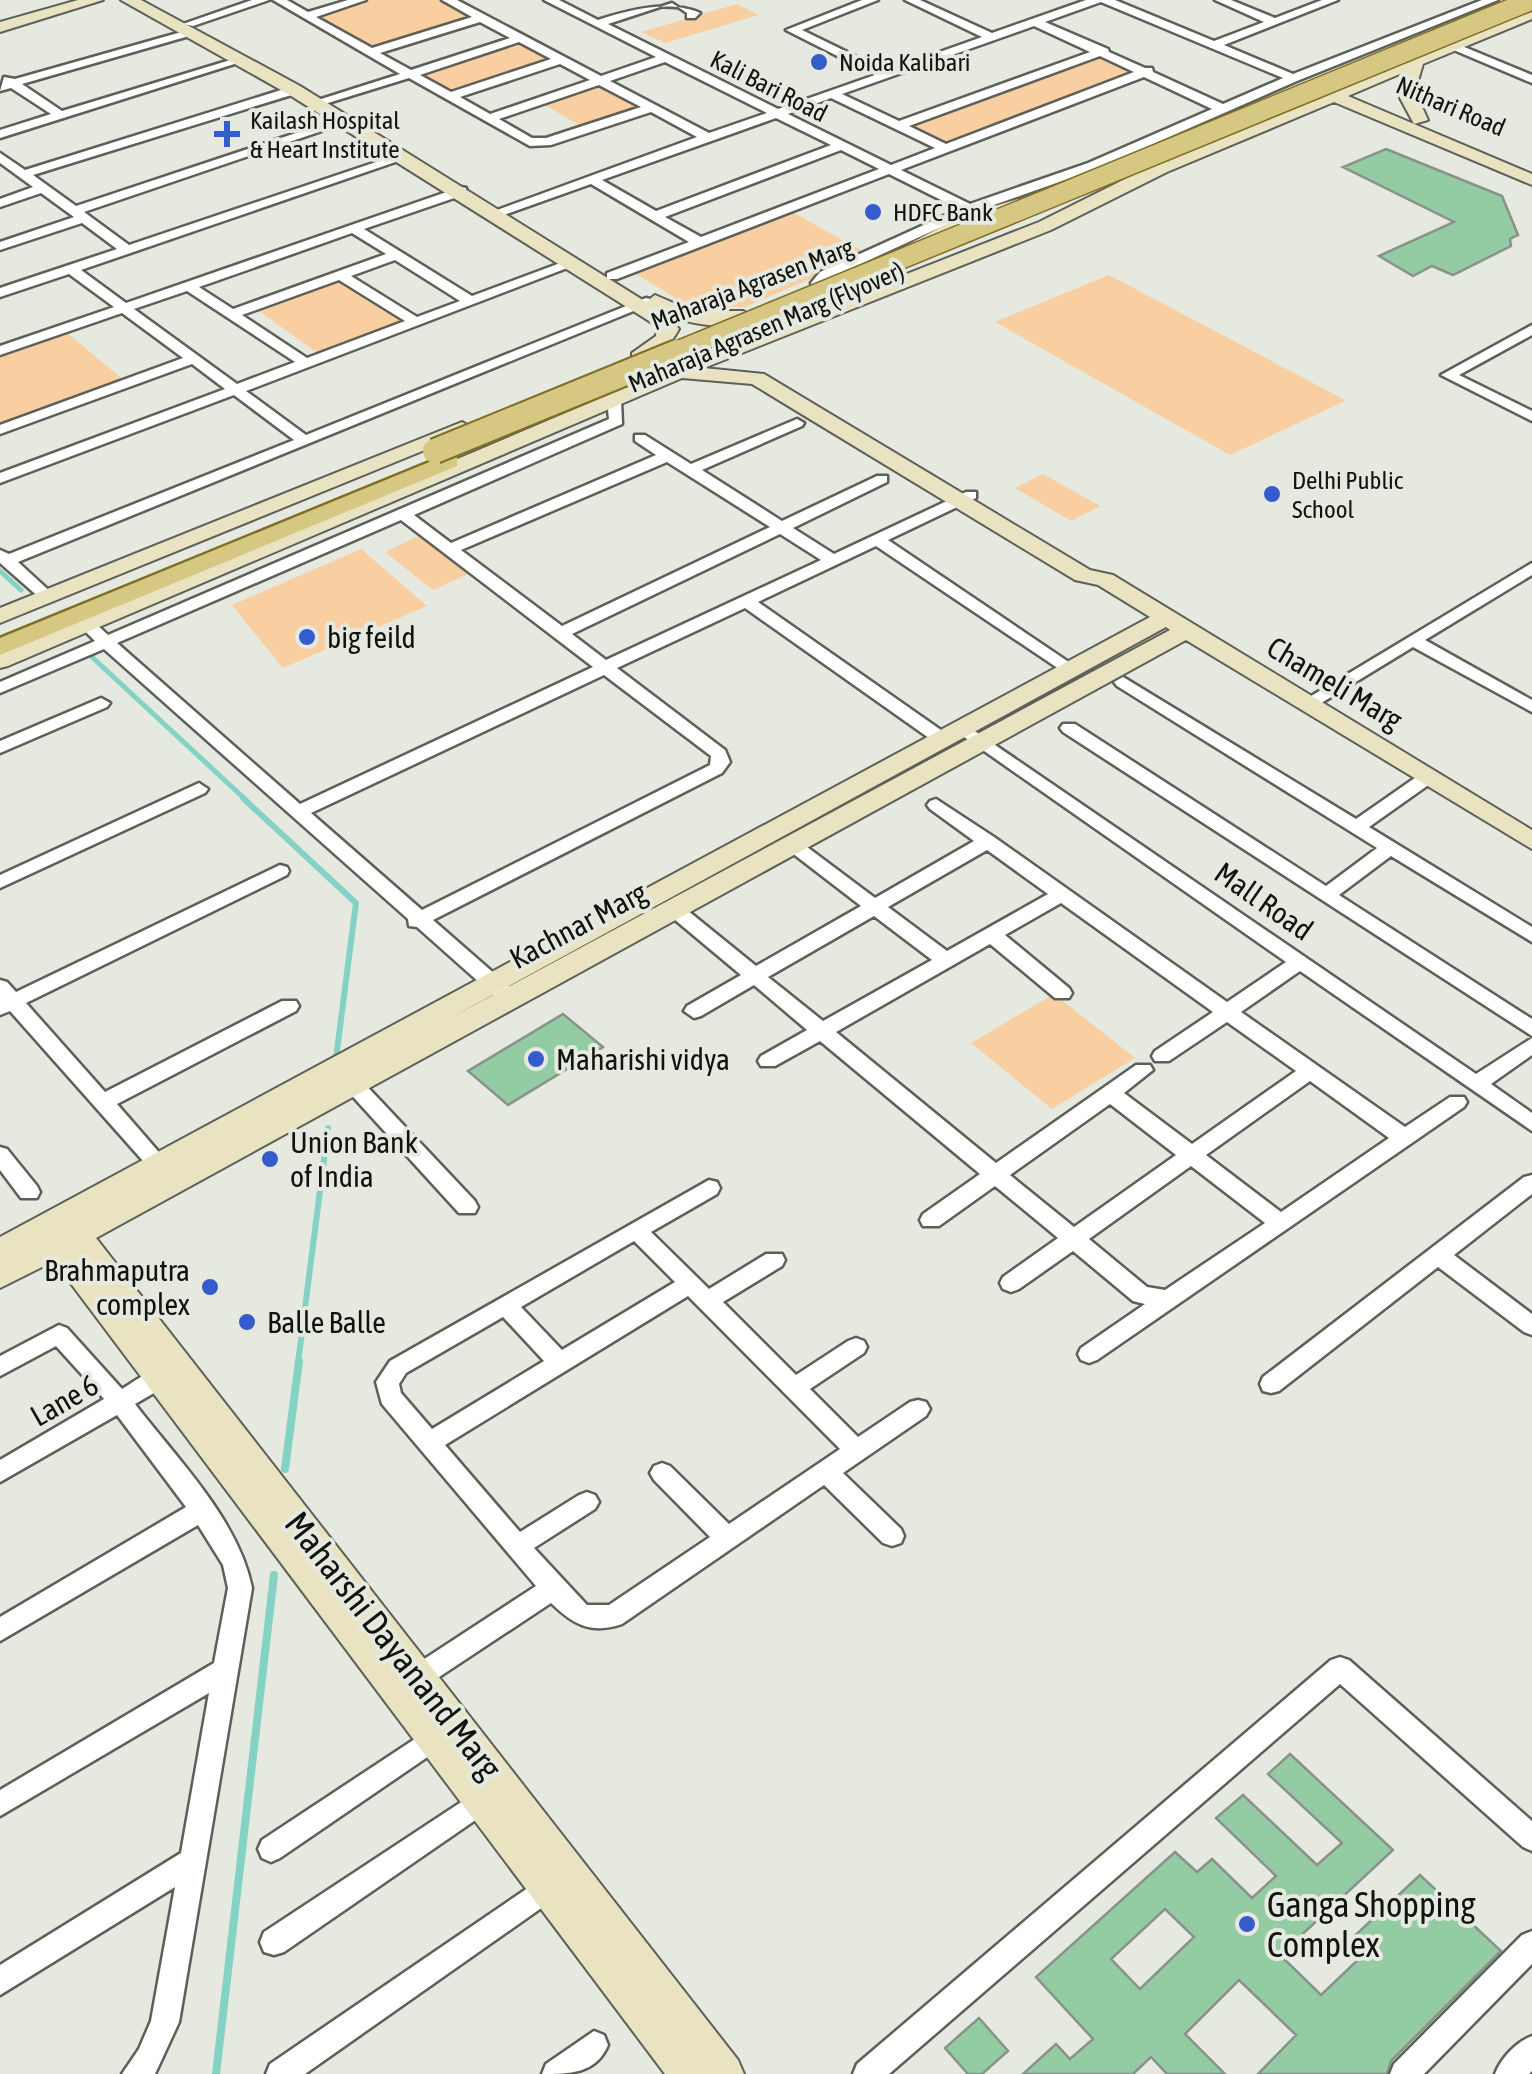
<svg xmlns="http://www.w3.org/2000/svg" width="1532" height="2074" font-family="'Asap Condensed',sans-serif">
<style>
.green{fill:#f9cea0}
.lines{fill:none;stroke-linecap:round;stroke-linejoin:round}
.stream-far2{stroke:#83d2c3;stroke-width:5}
.stream-far1{stroke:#83d2c3;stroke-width:6}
.stream{stroke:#83d2c3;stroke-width:8}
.building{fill:#93cba3;stroke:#89928b;stroke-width:2.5;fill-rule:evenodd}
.street-casing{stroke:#5d6058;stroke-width:5}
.secondary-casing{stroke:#5d6058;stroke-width:4}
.primary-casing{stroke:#7f6f24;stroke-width:5}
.street{fill:#fff;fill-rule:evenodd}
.secondary{fill:#eae3c1;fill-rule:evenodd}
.primary{fill:#d6c782;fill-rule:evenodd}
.primary-bridge-far1-casing{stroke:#7f6f24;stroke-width:22;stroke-linecap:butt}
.primary-bridge-casing{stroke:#7f6f24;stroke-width:28;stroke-linecap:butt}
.primary-bridge-far1{stroke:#d6c782;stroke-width:19}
.primary-bridge{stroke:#d6c782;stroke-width:24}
.poi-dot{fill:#345ccd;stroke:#e5e9df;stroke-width:4}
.labels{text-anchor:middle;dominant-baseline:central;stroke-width:8;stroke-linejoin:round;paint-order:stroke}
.far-poi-label{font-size:25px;fill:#11130f;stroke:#e5e9df;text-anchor:start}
.far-street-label{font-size:25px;fill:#11130f;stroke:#e5e9df}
.poi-label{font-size:30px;fill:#11130f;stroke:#e5e9df;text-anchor:start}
.street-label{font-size:30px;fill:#11130f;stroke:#e5e9df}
.near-street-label{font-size:35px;fill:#11130f;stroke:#e5e9df}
.near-poi-label{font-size:35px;fill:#11130f;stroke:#e5e9df;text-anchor:start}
</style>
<rect width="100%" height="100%" fill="#e5e9df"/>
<path class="green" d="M371,0h71l34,18 -102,32 -58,-34z
M737,4l22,11 -94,28 -24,-11z
M520,42l33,17 -103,35 -33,-19z
M1100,56l36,15 -190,73 -36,-17z
M601,85l39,22 -59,19 -38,-22z
M792,212l76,42 -123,53h-55l-57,-35z
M1109,275l236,125v1l-115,54 -235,-133z
M344,276l66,45 -90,34 -65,-47z
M67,333l58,48 -125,45v-69z
M1043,474l57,32 -29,15 -56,-33z
M420,535l50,38 -37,17 -48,-38z
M361,549l66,57 -144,62 -51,-63z
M1054,994l81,64 -83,51 -81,-66z"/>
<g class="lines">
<path class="stream-far2" d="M0,571l21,19
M92,657l154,143"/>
<path class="stream-far1" d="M243,798l113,105 -20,155
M298,1363l30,-235"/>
<path class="stream" d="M285,1469l14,-108
M216,2074l58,-499"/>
</g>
<path class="building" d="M1386,149l116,47 16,39 -8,4 1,7 -58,29 -21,-9 -19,10 -34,-20 75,-34 -111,-55z
M563,1014l40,33 -95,58 -40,-34z
M1290,1754l103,96 -113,105 41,40 41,-39 -14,-14 72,-67 81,76 -110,110 -4,13h-129l38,-39 -57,-55 -54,54 40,40h-58l-16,-17 -18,17h-110l33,-30 14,15 23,-20 -57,-62 139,-125 22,20 15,-13 40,39 24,-22 -60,-58 27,-23 74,70 25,-22 -74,-69zM1165,1909l29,28 -54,52 -29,-30z
M979,2018l29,33 -26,23h-14l-23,-26z"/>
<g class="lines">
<g class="street-casing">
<path id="street" d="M252,0h17l-76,26 -10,-2z
M273,0h14l21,12 40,-12h18l-50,17 56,31 100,-31 -30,-17h15l144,76 55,-19 -112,-57h15l39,20c34,-11 72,-20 102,-7l-5,5h-8v-5l-15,-10 -64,21 170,85 97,-34 -89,-45 76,-30h16l-76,30 84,41 96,-34 -77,-37h15l72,33 94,-33h29l99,41 50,-19 -49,-22h16l44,18 47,-18h16l-114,45 69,29 189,-74h16l-201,81 -201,88 -122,43 -144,66 -5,6 1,6 -7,4 -5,-1 -3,-10 9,-11 139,-63 -70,-35 -272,105h-10v-6l82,-31 -98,-58 -90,32 -12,-3 208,-76 -46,-25 -100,33 -21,1 -121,-68 -94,29v-6l85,-27zM1101,2l182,76 -60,26 -70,-32 -1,-4h-7l-36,-16 -1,-3 -63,-27zM480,22l30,16 -99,32 -31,-17zM1034,26l56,26 -191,69 -57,-27zM519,42l32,17 -100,33 -31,-17zM1100,56l34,16 -188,72 -37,-18zM665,62l102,51 -58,20 -99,-52zM560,64l30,16 -100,34 -30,-17zM1144,77l68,32 -124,54 -118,41 -69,-34zM599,85l42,22 -95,31h-14l-33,-19zM831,98l104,50 -44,17 -103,-51zM776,118l55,27 -175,66 -54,-31zM841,150l38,19 -178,68 -36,-20z
M185,31l4,1v4l-167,48 40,27 175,-53 10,2 -247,78v-8l51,-16 -40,-26 -11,3 4,-14 11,2z
M1449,44h8l75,31v8l-83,-35z
M294,86l6,4 -2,3 -265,82 43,31 265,-88 10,3 -267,91 45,33 271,-91 10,3 -329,113 45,33 335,-116 5,1v6l-102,35 108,67 91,-34 12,3 -329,126 60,44 340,-137 12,3 -640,261 37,34 -2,3h-12l-41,-36v-13l9,4 285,-114 -60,-45 -234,88v-10l225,-84 -33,-25 -192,70v-9l183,-67 -61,-45 -122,42v-9l114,-39 -45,-33 -69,23v-9l117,-39 -35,-26 -82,27v-8l74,-25 -33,-24 -41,14v-8l33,-12 -33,-24v-10l25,17zM352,233l34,21 -153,55 -34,-22zM395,260l65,41 -43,16 -66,-41zM339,280l66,41 -98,37 -65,-43zM187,291l108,71 -58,22 -103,-75z
M1532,325v10l-73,40 73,36v10l-91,-46z
M614,396l7,4 1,24 -208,91 37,28 205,-88 -21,-14v-6h10l46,29 106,-45 7,4 -2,3 -100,44 80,51 95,-45h10v6l-94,46 41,26 132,-62h10v6l-88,42 191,129 -2,4h-12l-189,-127 -118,56 190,133 3,4 -3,4h-12l-191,-135 -128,60 108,82 5,12 -8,11 -289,147 79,69 3,5 -10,7 -7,-2 -81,-72 -8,-1 -1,-7 -304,-270 -104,44v-11l95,-41 -14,-14 2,-4h12l13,12 501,-216 -2,-19zM667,462l103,65 -208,99 -101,-76zM401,520l192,147 -293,137 -183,-161zM780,534l41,26 -215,100 -34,-26zM604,675l107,81 -1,9 -288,145 -111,-97z
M1532,563v12l-107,65 107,60v12l-119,-65 -100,61 -6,1 -9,-5z
M1123,677l233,142 66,-46h12l3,4 -3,4 -65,46 163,100v15l-141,-86 -52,39 193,124v17l-469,-304 -3,-4 3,-4h12l251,162 51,-38 -260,-162 -3,-4z
M101,698l9,5 -3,4 -107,46v-12z
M963,723l513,351 56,-36v17l-41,29 41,29v18l-232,-160 -59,41 164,115 45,-30h14l3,5 -3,5 -367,253 -8,3 -8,-3 -3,-6 3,-6 64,-44 -12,-3 -60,-50 -54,38 -8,3 -8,-3 -3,-6 3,-6 55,-39 -63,-52 -56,40h-16l-3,-6 3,-6 57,-40 -160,-133 -45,25h-14l-3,-5 3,-5 46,-26 -53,-45 -53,31 -7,2 -10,-7 3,-5 54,-31 -73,-61 -2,-4 2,-4h14l74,60 105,-60 -74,-57 -3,-4 3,-4h12l76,57 99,-57 -44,-32 -3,-4 3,-4 6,-2 58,38 233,165 59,-40 -329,-230 -3,-4 3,-4zM987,850l61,44 -101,57 -59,-44zM1061,903l152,109 -58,39 -3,5 3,5h14l58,-39 69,49 -104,73 -68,-51 29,-23 -3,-5h-14l-140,98 -160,-131 154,-88 65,54h14l3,-5 -3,-5 -64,-53zM874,916l58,44 -109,61 -55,-44zM1310,1081l79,57 -108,74 -75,-57zM1110,1104l66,51 -102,72 -64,-52zM1191,1166l74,57 -100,67 -18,-3 -58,-48z
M199,783l9,6 -3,4 -205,95v-13z
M280,865l7,2 2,4 -2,4 -261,128 79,89 177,-91h14l3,5 -3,5 -179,93 53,61 -4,6h-14l-142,-160 -10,4v-35l7,2 9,10z
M353,1077l7,2 115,122 3,6 -3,6h-16l-113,-124 -3,-5 3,-5z
M0,1147l7,2 30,37 3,6 -3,6h-16l-21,-28z
M1532,1175v19l-78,61 78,59v21l-8,-3 -86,-65 -159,124 -8,2 -8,-2 -3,-7 3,-7 261,-200z
M709,1180l8,2 3,6 -3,6 -66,38 58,57 57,-35h16l3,6 -3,6 -59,36 73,73 52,-34 8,-3 8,3 3,6 -3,6 -54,36 48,48 52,-35 8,-2 8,2 4,7 -4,7 -83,57 58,56 3,7 -3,7 -9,3 -9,-3 -59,-58 -202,139c-32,11 -49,0 -71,-21l-124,82 -9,3 -9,-3 -4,-8 4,-8 127,-83 -154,-182 -6,-22 14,-21zM634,1241l41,41 -113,68 -41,-43zM688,1296l152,153 -111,75 -59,-58 -8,-3 -8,3 -4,7 4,7 56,57 -101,68h-22l-53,-57 61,-39 4,-7 -4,-7 -8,-3 -8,3 -59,37 -75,-87zM503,1317l41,44 -112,68 -31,-36 -2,-9 7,-11z
M59,1325l8,3 55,61c14,-8 28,-22 44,-17l3,7 -3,7 -31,18c42,55 103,115 117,184l-73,434 -24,52h-33l17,-25 12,-28 24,-134 -175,108v-30l181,-112 28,-160 -209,123v-26l214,-127 14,-75 -5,-23 -25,-40 -198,116v-24l186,-110 -69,-92 -117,67v-22l104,-61 -48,-53 -56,30v-20z
M1340,1657l9,3 183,161v30l-9,-4 -183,-163 -451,390h-36l4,-10 474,-404z
M433,1727l9,4 4,8 -4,8 -162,111 -9,4 -9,-4 -4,-9 4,-9z
M481,1789l9,3 4,9 -4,9 -206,142 -10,3 -10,-3 -4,-10 4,-10z
M547,1875l10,4 4,9 -4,9 -252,177h-39l4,-10z
M1532,1931v33l-108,110h-34l4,-10 128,-129z
M594,2031l10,4 4,10c-12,29 -39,29 -66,29l4,-10z
M1532,2036v35l-3,3h-34c6,-16 21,-32 37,-38z"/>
</g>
<g class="secondary-casing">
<path id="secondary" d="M78,0h25l-103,32v-10z
M121,0h20l159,86 346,216 9,-7 37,16h51l10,6c-22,16 -62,7 -86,-2l12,14c-9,17 -27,35 -47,32v-8l24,-17 1,-10 -369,-232z
M1532,8v11l-109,45 -8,27 13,29 -14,4 118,50v11l-198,-83 -167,70 -116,58 -347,138 60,6 326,196 23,5 419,255v19l-346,-209 -1090,598 642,822 6,14h-79l-611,-813 -54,27v-51l1150,-620 -52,-32 -23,-5 -323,-196 -70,-6 -674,288 -8,2v-15l726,-308 313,-123 116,-58 166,-69 1,-6 12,1zM1402,73l-2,25 14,26 -66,-28zM1166,627l4,3 -725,391z
M1018,199l6,1v8l-50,16 -66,33 -16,-4 70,-37z
M462,422l10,6 -3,4 -469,191v-15z"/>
</g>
<g class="primary-casing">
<path id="primary" d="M449,454l8,2v10l-457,189v-17z"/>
</g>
<use href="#street" class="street"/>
<use href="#secondary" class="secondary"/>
<use href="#primary" class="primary"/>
<g class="primary-bridge-far1-casing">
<path id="primary-bridge-far1" d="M670,354l862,-354"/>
</g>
<g class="primary-bridge-casing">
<path id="primary-bridge" d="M435,451l242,-99"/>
</g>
<use href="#primary-bridge-far1" class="primary-bridge-far1"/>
<use href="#primary-bridge" class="primary-bridge"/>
</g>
<g class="poi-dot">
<circle cx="819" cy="62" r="10"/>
<path d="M222 119h10v10h10v10h-10v10h-10v-10h-10v-10h10z"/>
<circle cx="873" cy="212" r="10"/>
<circle cx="1272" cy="494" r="10"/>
<circle cx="307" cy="637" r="10"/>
<circle cx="536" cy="1059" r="10"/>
<circle cx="270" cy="1159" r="10"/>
<circle cx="210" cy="1287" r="10"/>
<circle cx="247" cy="1322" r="10"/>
<circle cx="1247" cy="1924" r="10"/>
</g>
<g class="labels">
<g class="far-poi-label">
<text x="839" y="62">Noida Kalibari</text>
<text x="250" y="120">Kailash Hospital<tspan x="250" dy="29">&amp; Heart Institute</tspan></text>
<text x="893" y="212">HDFC Bank</text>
<text x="1292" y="480">Delhi Public<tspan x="1292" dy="29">School</tspan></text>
</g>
<g class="far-street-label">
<text transform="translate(769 86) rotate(27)">Kali Bari Road</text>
<text transform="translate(1451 106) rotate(23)">Nithari Road</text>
<text transform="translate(752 284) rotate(-21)">Maharaja Agrasen Marg</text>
<text transform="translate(766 327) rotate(-23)">Maharaja Agrasen Marg (Flyover)</text>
</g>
<g class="poi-label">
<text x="327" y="637">big feild</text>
<text x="556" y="1059">Maharishi vidya</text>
<text x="290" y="1142">Union Bank<tspan x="290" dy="34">of India</tspan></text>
<text x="190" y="1270" text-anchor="end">Brahmaputra<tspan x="190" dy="34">complex</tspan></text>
<text x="267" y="1322">Balle Balle</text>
</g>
<g class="street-label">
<text transform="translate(1335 683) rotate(31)">Chameli Marg</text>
<text transform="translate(1264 901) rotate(35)">Mall Road</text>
<text transform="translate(578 925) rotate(-28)">Kachnar Marg</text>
<text transform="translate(64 1400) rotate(-30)">Lane 6</text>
</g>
<g class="near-street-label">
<text transform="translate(394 1645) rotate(52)">Maharshi Dayanand Marg</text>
</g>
<g class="near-poi-label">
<text x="1267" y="1904">Ganga Shopping<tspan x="1267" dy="40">Complex</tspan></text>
</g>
</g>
</svg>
